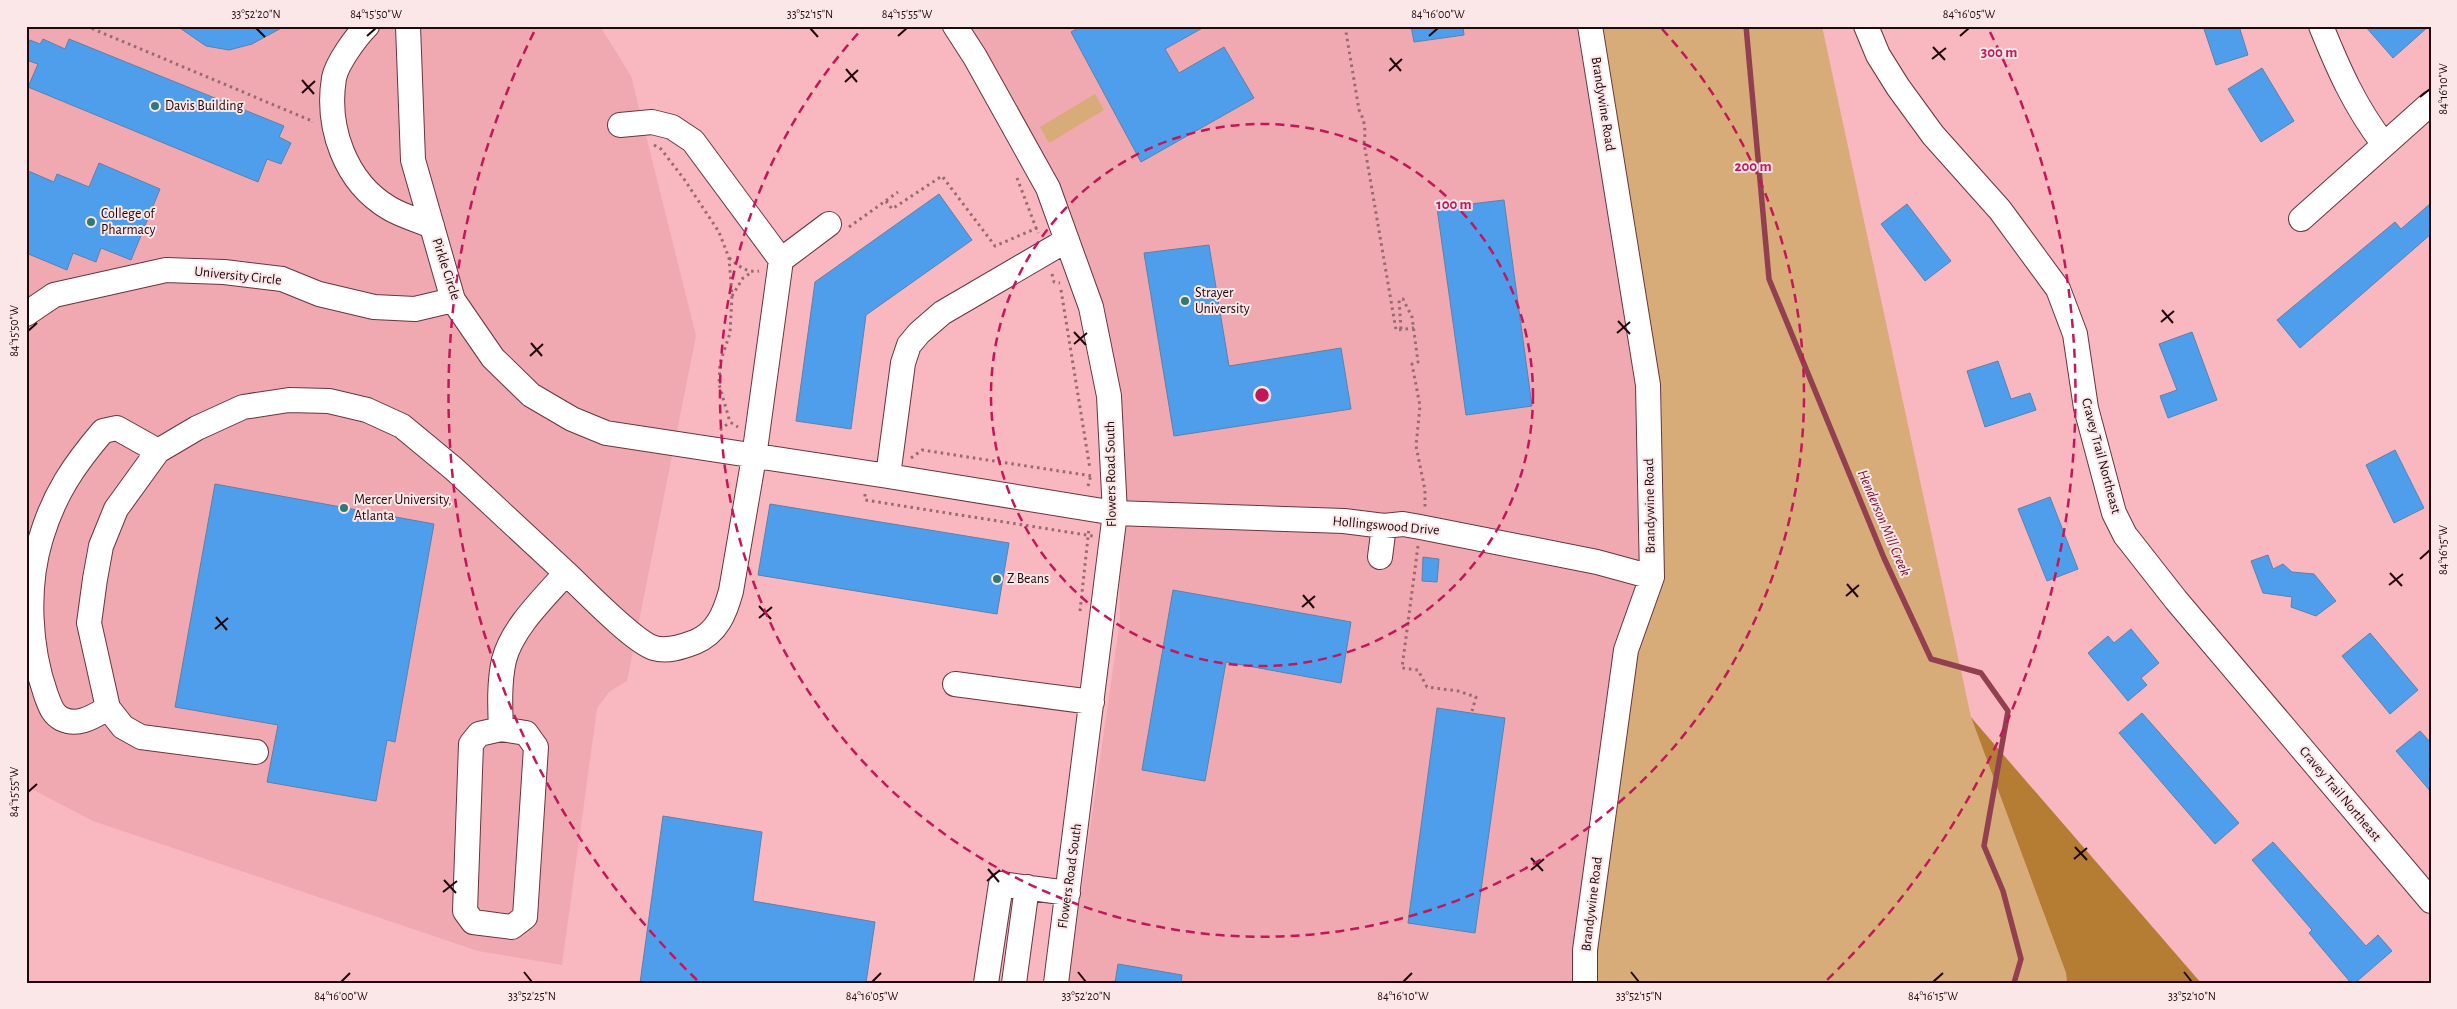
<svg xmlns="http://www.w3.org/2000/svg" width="2457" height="1009" font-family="'Alegreya Sans',sans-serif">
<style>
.built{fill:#f0a8b1}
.green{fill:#d8ac78}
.forest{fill:#b47d33}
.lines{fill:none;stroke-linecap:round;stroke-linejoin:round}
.stream{stroke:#924050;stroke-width:5.5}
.building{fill:#4f9eec;stroke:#5b82ab}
.minor-casing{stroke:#6a343d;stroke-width:26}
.path{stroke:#986a70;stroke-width:3;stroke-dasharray:2.5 4;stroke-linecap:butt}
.minor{stroke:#fff;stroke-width:24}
.ticks{fill:none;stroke:#1f090d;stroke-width:2}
.ring{fill:none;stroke:#c2185b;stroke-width:2.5;stroke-dasharray:9 6}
.poi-dot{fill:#307975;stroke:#fbe6e8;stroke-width:2}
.labels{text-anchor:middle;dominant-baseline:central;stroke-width:4;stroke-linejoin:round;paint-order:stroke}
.street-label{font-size:14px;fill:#1f090d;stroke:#fbe6e8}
.poi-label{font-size:14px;fill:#1f090d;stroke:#fbe6e8;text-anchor:start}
.water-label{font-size:15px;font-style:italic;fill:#791230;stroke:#fbe6e8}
.centre{fill:#c2185b;stroke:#fbe6e8;stroke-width:2.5}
.ring-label{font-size:15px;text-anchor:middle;font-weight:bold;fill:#c2185b;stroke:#fbe6e8;stroke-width:4;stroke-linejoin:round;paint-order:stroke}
.neatline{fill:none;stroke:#1f090d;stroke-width:2}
.ticks-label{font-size:12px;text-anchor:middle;fill:#1f090d}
</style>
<rect width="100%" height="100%" fill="#f9b7bf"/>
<path class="built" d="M26,26h574l31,50 65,260 -69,345 -18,11 -12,16 -35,257 -84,-14 -385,-130 -67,-35z
M946,26h653l23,200 40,179 -3,137 -64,441h-527l52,-363 -2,-173 -49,-227z"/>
<path class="green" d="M1599,26h223l149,691 95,256 1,10h-472l8,-149 56,-292 3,-137 -40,-179z
M1095,94l9,16 -55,33 -9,-16z"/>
<path class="forest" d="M1971,717l4,5 226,261h-134l-1,-10z"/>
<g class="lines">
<path class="stream" d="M1746,26l23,253 115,279 47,101 50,14 27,38 -24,135 19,45 18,68 -7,24"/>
</g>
<path class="building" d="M177,26h108l-33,18 -23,6 -23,-4z
M1081,26h125l-41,23 14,24 45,-26 30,51 -113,64 -70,-130z
M1411,26h52l1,9 -50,7z
M2203,26h36l9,29 -32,10z
M2365,26h64l-36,32z
M43,39l22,10 4,-10 215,87 -5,11 12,6 -10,21 -14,-5 -9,23 -230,-95 10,-23 -12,-4v-11l4,-9 10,4z
M2262,68l32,53 -33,21 -33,-53z
M99,163l61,26 -29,71 -30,-12 -5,14 -23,-9 -6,17 -41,-17v-83l28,12 3,-8 32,13z
M939,194l33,46 -106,75 -15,114 -55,-8 19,-139z
M1504,200l28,206 -66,9 -29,-207z
M2431,203v31l-131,114 -23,-28 118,-98 6,7z
M1907,204l44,57 -26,20 -44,-57z
M1209,245l20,121 112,-18 10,61 -177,27 -30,-183z
M2192,332l25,68 -49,18 -8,-22 17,-6 -18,-46z
M1998,361l13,38 19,-6 6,17 -51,17 -18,-56z
M2395,450l29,58 -30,15 -28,-58z
M215,484l219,40 -39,218 -8,-2 -11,61 -109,-19 11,-57 -103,-18z
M2050,497l28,72 -31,12 -29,-72z
M770,504l239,39 -12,71 -239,-39z
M2268,555l5,14 10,-5 9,8 22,2 22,27 -20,15 -25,-9 1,-10 -29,-4 -12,-32z
M1423,557l16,2 -2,23 -15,-1z
M1173,590l178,32 -10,61 -115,-21 -21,119 -63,-11z
M2131,629l28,34 -18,15 6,7 -19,16 -40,-48 20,-17 6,7z
M2370,633l48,57 -28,24 -48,-58z
M1437,708l68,10 -30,215 -67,-10z
M2142,713l97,110 -24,21 -96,-111z
M2420,731l11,12v49l-35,-41z
M663,816l99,16 -9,69 122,21 -9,61h-226z
M2273,842l93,104 12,-11 14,16 -37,32h-4l-42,-50 3,-3 -60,-70z
M1118,964l64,11 -1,8h-66z"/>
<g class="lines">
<g class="minor-casing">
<path id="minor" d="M367,26c-11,11 -30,37 -33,52 -8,49 11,104 55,130 13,8 29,12 43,18
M408,26l5,134 40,140 40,58 38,37 41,24 34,14 282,43 15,-113 6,-18 10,-12 23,-20 125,-73
M955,26l20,31 73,131 43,119 18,89 6,117 -59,470
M1866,26l12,29 20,32 35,48 67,75 58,79 17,45 11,74 28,105 11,22 51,65 255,301
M2321,26c17,42 34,81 62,117
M2301,219l130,-116
M781,260l48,-36
M26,314l28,-19 112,-25 58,2 58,7 37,15 55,13 41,2 38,-9
M158,451l-42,58 -15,37 -6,33 -6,44 19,85c-14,8 -29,19 -46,11 -10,-5 -12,-14 -16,-24 -17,-48 -20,-108 -5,-157 13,-44 33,-73 62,-107l14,-3 41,23 39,-23 46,-21 46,-7 40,1 38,9 35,16 52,43 112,104
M888,476l227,37 229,8 40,5 19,-2 17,3 177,35 55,15
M1380,557l4,-31
M955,684l137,18
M108,708l15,19 18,10 115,15
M501,729l-22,5 -8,10 -6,167 8,11 39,5 13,-10 11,-170 -10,-14 -25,-4c-1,-22 -2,-47 3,-69 8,-32 40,-62 62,-87 18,17 68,69 88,75 13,4 28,-1 41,-6 22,-9 30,-29 36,-51l23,-134 27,-197 -88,-119 -21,-14 -20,-5 -32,3
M986,983l15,-99 67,9
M1014,983l13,-96
M1585,983v-33l41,-300 26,-73 -4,-192 -58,-359"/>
</g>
<path class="path" d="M86,26l226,95v2
M1345,26l14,84c6,11 7,21 5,33l32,187 18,-2
M654,145l7,4 23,30 35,53 10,26 3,38 -2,37 -10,30 -1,21 11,38 8,5
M1017,178l21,55
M886,201l6,8 50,-33 53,70 42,-18
M849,227l49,-35
M729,258c10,8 17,15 30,13
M1052,274l2,8 6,1
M1061,290l29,179
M732,296l11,-18 9,-6
M1401,329l-2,-29 4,-1 9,18 6,45 -6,2 8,42 -4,40 9,44v18
M720,430l10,-8
M911,458l11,-8 170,26
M1088,486l3,-11
M865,494v6l228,36
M1418,546l-16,122 16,2 9,17 31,4 18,6 -4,14
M1080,611l9,-83"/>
<use href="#minor" class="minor"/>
</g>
<path class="ticks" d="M256,28l9,9M810,28l8,9M367,36l9,-8M898,36l9,-8M1429,36l9,-8M1960,36l9,-8M1933,47l12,13M1390,58l11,13M1932,59l14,-11M846,69l11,13M1389,71l13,-12M302,80l12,14M845,82l13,-12M302,93l13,-12M2420,97l10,-8M2162,310l11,13M1618,321l12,13M2161,322l13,-11M28,331l9,-8M1074,332l12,13M1617,333l13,-11M531,343l11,13M1074,344l13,-11M530,356l13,-12M2420,559l10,-9M2390,573l12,13M1847,584l11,13M2389,585l14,-11M1303,595l11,13M1846,596l13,-11M759,606l12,13M1302,607l13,-11M216,617l11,13M759,618l13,-11M215,629l13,-11M28,792l9,-8M2075,847l12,13M1531,858l12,13M2074,859l13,-11M988,869l11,13M1531,870l13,-11M444,880l12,13M987,881l13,-11M443,892l14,-11M524,972l8,10M1078,972l8,10M1631,972l8,10M2184,972l8,10M341,982l9,-9M872,982l9,-9M1403,982l9,-9M1933,982l10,-9"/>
<g class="ring">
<circle cx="1262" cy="395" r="271"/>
<path d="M1662 29A542 542 0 1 1 862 29"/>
<path d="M697 980A813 813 0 0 1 534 32M1990 32A813 813 0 0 1 1827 980"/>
</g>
<g class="poi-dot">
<circle cx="155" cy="106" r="5"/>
<circle cx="91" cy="222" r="5"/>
<circle cx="1185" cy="301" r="5"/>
<circle cx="344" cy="508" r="5"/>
<circle cx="997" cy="579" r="5"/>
</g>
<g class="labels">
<g class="street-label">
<text transform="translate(1603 104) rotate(81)">Brandywine Road</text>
<text transform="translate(446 269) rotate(72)">Pirkle Circle</text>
<text transform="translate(238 276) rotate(6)">University Circle</text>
<text transform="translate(2101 456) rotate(75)">Cravey Trail Northeast</text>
<text transform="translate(1111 474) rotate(-91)">Flowers Road South</text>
<text transform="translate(1650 506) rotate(-91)">Brandywine Road</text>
<text transform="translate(1386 526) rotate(5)">Hollingswood Drive</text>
<text transform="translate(2340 794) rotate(50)">Cravey Trail Northeast</text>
<text transform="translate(1070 876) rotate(-82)">Flowers Road South</text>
<text transform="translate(1592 904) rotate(-83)">Brandywine Road</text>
</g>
<g class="poi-label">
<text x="165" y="106">Davis Building</text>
<text x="101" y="214">College of<tspan x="101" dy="16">Pharmacy</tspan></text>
<text x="1195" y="293">Strayer<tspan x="1195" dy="16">University</tspan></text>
<text x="354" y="500">Mercer University,<tspan x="354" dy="16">Atlanta</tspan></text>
<text x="1007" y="579">Z Beans</text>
</g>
<g class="water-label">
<text transform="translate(1884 523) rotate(67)">Henderson Mill Creek</text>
</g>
</g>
<circle cx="1262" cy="395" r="8" class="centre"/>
<g class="ring-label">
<text x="1999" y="57">300 m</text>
<text x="1753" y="171">200 m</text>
<text x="1454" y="209">100 m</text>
</g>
<rect width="2457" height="1009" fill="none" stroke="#fbe6e8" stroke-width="55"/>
<rect x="28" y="28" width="2402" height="954" class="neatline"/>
<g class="ticks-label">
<text x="256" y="18">33°52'20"N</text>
<text x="376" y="18">84°15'50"W</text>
<text x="810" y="18">33°52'15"N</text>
<text x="907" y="18">84°15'55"W</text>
<text x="1438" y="18">84°16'00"W</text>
<text x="1969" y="18">84°16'05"W</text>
<text transform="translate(2443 89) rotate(-90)" y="4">84°16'10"W</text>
<text transform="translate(14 331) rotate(-90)" y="4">84°15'50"W</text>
<text transform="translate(2443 550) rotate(-90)" y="4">84°16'15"W</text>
<text transform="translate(14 792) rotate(-90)" y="4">84°15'55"W</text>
<text x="341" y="1000">84°16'00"W</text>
<text x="532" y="1000">33°52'25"N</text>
<text x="872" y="1000">84°16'05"W</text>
<text x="1086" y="1000">33°52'20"N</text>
<text x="1403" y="1000">84°16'10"W</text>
<text x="1639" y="1000">33°52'15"N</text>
<text x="1933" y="1000">84°16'15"W</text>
<text x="2192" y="1000">33°52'10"N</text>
</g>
</svg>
